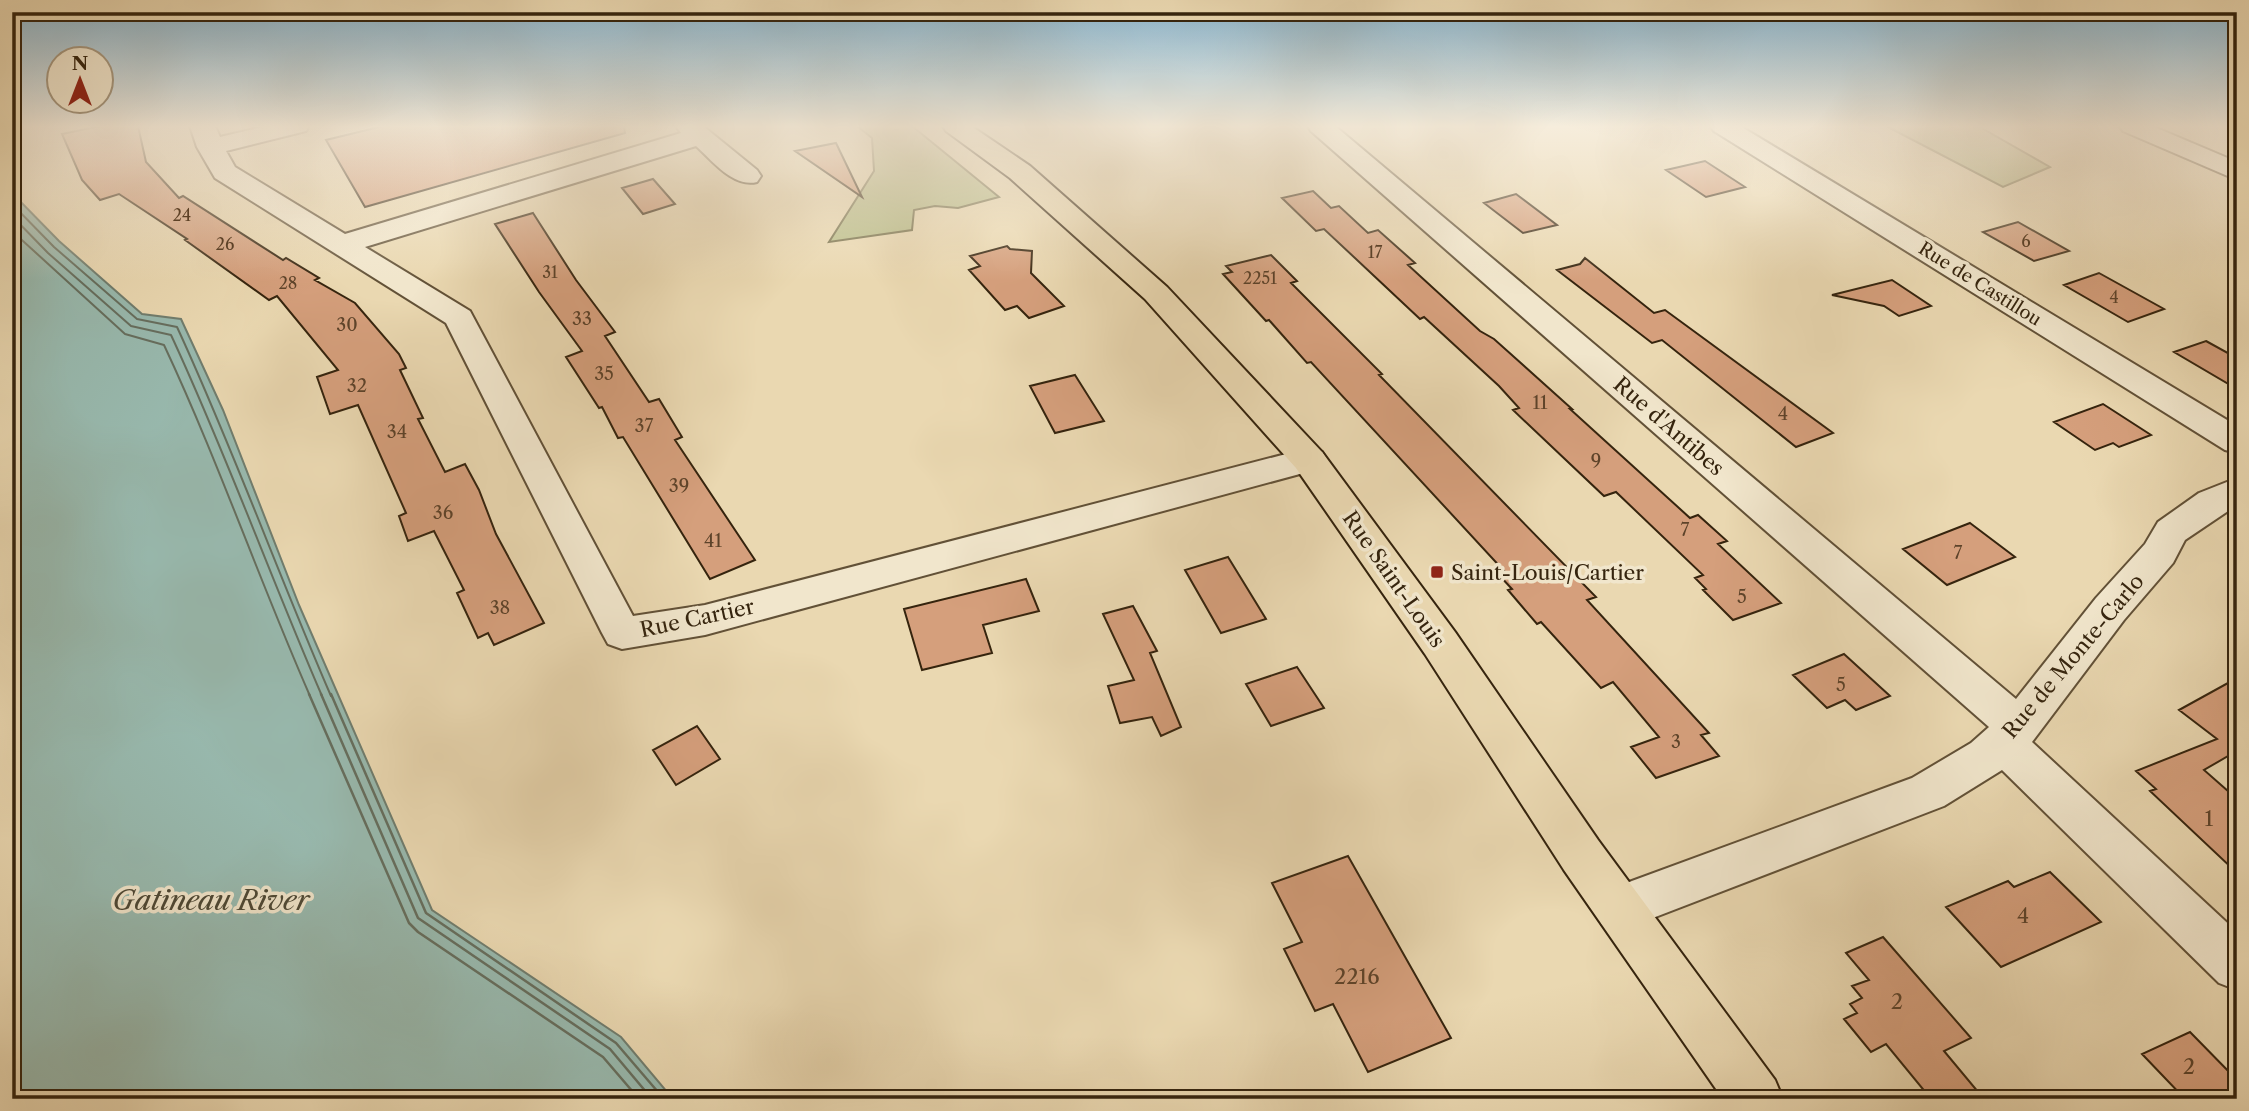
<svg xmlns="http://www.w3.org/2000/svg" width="2249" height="1111" font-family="'Libre Caslon Text',serif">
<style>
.green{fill:#babe89;stroke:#78714c;stroke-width:2}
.water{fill:#98b9ae;stroke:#707d6e;stroke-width:2}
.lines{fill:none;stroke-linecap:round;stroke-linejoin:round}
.shore-far1{stroke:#666e5e;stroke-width:2}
.shore{stroke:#666e5e;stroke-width:2.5}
.building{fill:#d59f7c;stroke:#35240e;stroke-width:2}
.minor-casing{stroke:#625137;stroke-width:4}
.major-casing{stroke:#35240e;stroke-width:4}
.minor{fill:#f1e6cc;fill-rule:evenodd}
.major{fill:#ead8b1;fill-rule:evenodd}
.poi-dot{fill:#8f2418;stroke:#f1e6cc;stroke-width:2.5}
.labels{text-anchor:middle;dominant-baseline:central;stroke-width:7;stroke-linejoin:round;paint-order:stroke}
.far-number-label{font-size:16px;fill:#5d432a}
.far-street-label{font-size:18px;fill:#35240e;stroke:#f1e6cc}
.number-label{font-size:18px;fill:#5d432a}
.street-label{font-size:21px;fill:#35240e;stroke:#f1e6cc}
.poi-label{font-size:21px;fill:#35240e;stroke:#f1e6cc;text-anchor:start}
.near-number-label{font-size:21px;fill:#5d432a}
.near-water-label{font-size:28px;font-style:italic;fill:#4e4936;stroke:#f1e6cc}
</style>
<rect width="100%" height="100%" fill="#ead8b1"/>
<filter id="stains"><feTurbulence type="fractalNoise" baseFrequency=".00286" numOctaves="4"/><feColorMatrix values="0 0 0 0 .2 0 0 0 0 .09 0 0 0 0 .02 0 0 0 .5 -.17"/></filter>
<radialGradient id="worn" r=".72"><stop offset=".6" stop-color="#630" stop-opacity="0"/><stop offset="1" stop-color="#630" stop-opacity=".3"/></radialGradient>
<path class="green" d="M857,126h55l87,71 -41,11 -23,-2 -21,4 -2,20 -83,12 45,-71 -2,-33z
M1886,126h92l72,41 -47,20z"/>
<path class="water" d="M12,193l47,48 83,73 39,5 42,91 76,195 133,305 189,127 52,62h-661z"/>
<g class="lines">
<path class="shore-far1" d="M12,204l42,43 83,72 40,8c56,121 101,247 154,369
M12,216l36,37 83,73 40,9c55,118 99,241 151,361
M12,231l113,103 39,11c54,115 95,235 146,351"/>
<path class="shore" d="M309,694l100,229 9,9 185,125 36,42
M321,694l97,224 192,131 42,50
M331,694l95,219 190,130 48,56"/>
</g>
<path class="building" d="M100,126h38l8,36 33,36 4,-2 100,64 3,-2 33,20 -4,2 40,23 44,51 7,14 -6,2 23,48 -5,1 27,53 20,-8 14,26 17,44 48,89 -50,22 -6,-12 -10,5 -21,-45 7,-3 -30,-59 -26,10 -9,-25 7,-3 -48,-108 -28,9 -13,-37 21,-7 -61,-74 -8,4 -84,-60 2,-1 -68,-45 -19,6 -18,-20 -20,-46z
M383,126h241l1,7 -260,74 -39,-67z
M836,143l26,54 -67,-46z
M1705,161l40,26 -39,10 -40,-27z
M653,179l22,25 -32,10 -21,-26z
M1313,191l18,17 8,-2 29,27 10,-3 37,33 -7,2 72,66 14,8 78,70h-2l120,109 8,-3 29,26 -9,3 63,59 -48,17 -30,-30 3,-1 -11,-11 8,-3 -87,-83 -12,4 -91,-86 6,-2 -20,-22 -75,-69 -4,2 -96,-90 -8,2 -34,-33z
M1516,194l41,31 -34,8 -39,-30z
M533,213l43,67 39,52 -10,4 44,66 10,-3 23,38 -7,3 80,120 -45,19 -87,-142 -5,1 -16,-31 -3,1 -33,-51 16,-6 -43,-59 -44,-68z
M2018,222l51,29 -35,10 -51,-29z
M1007,246l3,3 22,2 -1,22 33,33 -35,12 -12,-12 -12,4 -36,-40 11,-4 -10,-10z
M1271,255l26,26 -6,2 91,91 -3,1 217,222 -9,3 122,133 -8,2 18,21 -63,22 -25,-31 28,-10 -46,-55 -12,6 -60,-66 -4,2 -29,-34 4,-1 -14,-15 7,-2 -194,-210 -4,1 -38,-43 -3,1 -43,-47 9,-2 -6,-6z
M1585,258l69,55 11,-3 168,123 -37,14 -134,-107 -10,3 -95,-73 23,-6z
M2099,273l65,36 -36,13 -64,-37z
M1892,280l39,26 -32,10 -15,-10 -52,-11z
M2206,341l31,17v31l-63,-37z
M1075,375l29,46 -49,12 -25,-47z
M2103,404l48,31 -32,12 -6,-4 -18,7 -41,-28z
M1970,523l45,34 -68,28 -44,-36z
M1228,557l38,62 -45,14 -36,-63z
M1026,579l13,32 -56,14 9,28 -70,17 -18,-61z
M1133,606l24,45 -7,2 31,74 -20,9 -9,-19 -32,6 -12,-37 26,-6 -31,-66z
M1844,654l46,42 -34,14 -11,-10 -18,8 -34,-33z
M1297,667l27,41 -53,18 -25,-42z
M2237,678v76l-2,-2 -31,18 33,29v74l-87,-82 6,-2 -20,-18 81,-32 -38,-29z
M697,726l23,33 -44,26 -23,-35z
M1348,856l103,182 -83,34 -35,-68 -18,7 -31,-62 18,-7 -30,-59z
M2050,872l51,50 -100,45 -55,-60 62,-26 6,6z
M1883,937l88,101 -27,13 40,48h-53l-45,-55 -15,8 -27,-33 13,-6 -7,-9 12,-6 -10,-12 17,-6 -23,-27z
M2190,1032l47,48v19h-52l-43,-45z"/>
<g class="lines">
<g class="minor-casing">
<path id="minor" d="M190,126h25l5,11 47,-11h42l-3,5 -80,20 9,16 110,67 336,-101 -5,-7h27l54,44 4,6 -4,6c-24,6 -45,-22 -61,-36l-331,101 105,64 163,305 72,-11 604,-157 13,4 5,8 -5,8 -617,167 -83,14 -14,-5 -6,-11 -156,-310 -231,-145 -18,-31z
M1308,126h27l681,573 80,-101 49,-54 13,-22 41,-29 38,-15v27l-52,35 -12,23 -49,57 -92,122 205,190v58l-18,-7 -217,-213 -58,36 -325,125 -17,-7 -8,-16 8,-16 310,-114 59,-35 18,-16 -678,-596z
M1710,126h30l497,300v27l-12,-3 -511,-319z
M2119,126h33l85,36v18l-114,-49z"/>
</g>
<g class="major-casing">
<path id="major" d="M943,126h28l59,40 137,121 155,165 133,180 143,208 177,240 8,19h-60l-159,-229 -139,-216 -129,-186 -151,-169 -135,-121 -64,-47z"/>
</g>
<use href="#minor" class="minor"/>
<use href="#major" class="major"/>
</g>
<linearGradient id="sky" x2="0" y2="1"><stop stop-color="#88b6d1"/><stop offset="0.45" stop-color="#f6eddc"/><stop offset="1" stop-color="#f6eddc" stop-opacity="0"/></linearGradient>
<rect width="2249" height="281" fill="url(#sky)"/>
<rect class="poi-dot" x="1430" y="565" width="14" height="14" rx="3.5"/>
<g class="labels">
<g class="far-number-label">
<text x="182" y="215">24</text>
<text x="2026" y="241">6</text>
<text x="225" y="244">26</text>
<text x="1375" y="252">17</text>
<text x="550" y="272">31</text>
<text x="1260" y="278">2251</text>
<text x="288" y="283">28</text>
<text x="2114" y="297">4</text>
</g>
<g class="far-street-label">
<text transform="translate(1980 284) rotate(32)">Rue de Castillou</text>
</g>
<g class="number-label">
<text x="582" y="319">33</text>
<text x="347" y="325">30</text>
<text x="604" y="374">35</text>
<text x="357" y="386">32</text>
<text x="1540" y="403">11</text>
<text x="1783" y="414">4</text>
<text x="644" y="426">37</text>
<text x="397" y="432">34</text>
<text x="1596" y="461">9</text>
<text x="679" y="486">39</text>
<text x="443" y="513">36</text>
<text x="1685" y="530">7</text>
<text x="713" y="541">41</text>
<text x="1958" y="553">7</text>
<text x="1742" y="597">5</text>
<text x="500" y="608">38</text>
<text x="1841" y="685">5</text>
<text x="1676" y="742">3</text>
</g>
<g class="street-label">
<text transform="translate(1669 426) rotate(41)">Rue d'Antibes</text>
<text transform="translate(1394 579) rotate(55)">Rue Saint-Louis</text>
<text transform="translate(697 618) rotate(-12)">Rue Cartier</text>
<text transform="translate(2073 656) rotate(-50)">Rue de Monte-Carlo</text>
</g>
<g class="poi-label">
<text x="1451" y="572">Saint-Louis/Cartier</text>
</g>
<g class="near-number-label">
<text x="2209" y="818">1</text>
<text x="2023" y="915">4</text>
<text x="1357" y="976">2216</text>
<text x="1897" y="1001">2</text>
<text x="2189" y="1066">2</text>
</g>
<g class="near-water-label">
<text x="211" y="900">Gatineau River</text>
</g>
</g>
<rect width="2249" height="1111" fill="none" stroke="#ead8b1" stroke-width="42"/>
<rect x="14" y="14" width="2221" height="1083" fill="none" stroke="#35240e" stroke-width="3.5"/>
<rect x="21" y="21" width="2207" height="1069" fill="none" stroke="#35240e" stroke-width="2"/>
<g transform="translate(80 80)"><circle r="33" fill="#f1e6cc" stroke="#a69880" stroke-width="2"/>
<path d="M0-5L12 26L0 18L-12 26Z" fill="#8f2418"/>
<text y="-10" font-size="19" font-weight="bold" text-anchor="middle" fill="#35240e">N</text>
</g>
<rect width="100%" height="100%" filter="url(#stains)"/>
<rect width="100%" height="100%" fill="url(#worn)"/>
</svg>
